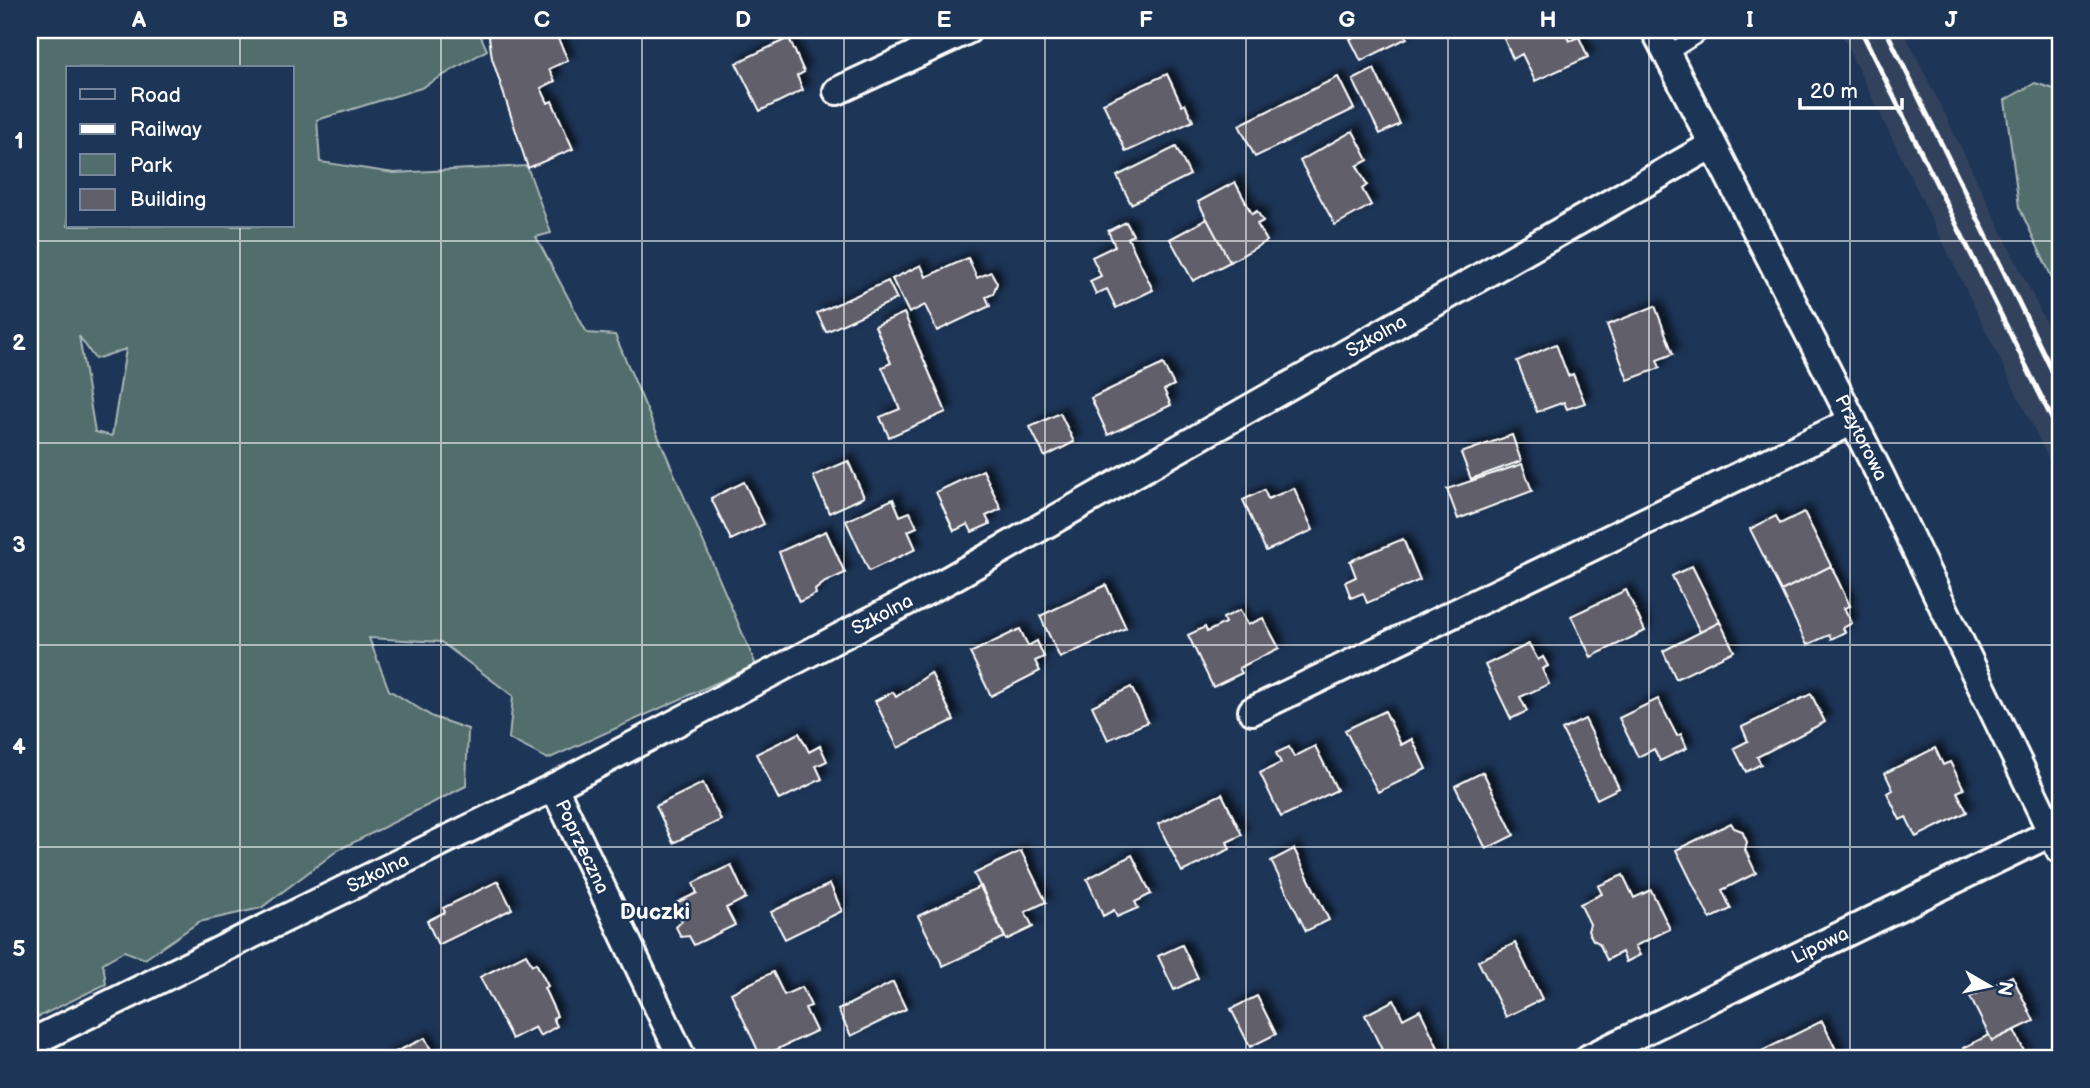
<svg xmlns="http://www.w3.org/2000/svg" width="2090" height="1088" font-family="'Balsamiq Sans',sans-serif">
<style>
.built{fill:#31425d}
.green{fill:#516e6c;stroke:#a8b6b6;stroke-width:2;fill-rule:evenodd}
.building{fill:#605f6a;stroke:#fff;stroke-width:2;filter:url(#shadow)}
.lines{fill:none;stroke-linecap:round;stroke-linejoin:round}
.lane-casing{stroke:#fff;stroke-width:19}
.street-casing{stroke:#fff;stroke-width:32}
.lane{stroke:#1d3557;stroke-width:14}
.street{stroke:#1d3557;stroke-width:26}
.rail{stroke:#fff;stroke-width:5}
.grid{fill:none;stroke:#fff;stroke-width:2;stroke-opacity:0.55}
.labels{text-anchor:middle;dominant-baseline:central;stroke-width:5;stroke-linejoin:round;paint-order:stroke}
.street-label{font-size:19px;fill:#fff;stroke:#1d3557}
.quarter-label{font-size:23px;font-weight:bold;fill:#fff;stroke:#1d3557}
.neatline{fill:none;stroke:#fff;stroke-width:2.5}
.grid-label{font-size:23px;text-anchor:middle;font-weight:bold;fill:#fff}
</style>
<defs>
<filter id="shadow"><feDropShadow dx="6" dy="-6" stdDeviation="3.5" flood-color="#0009"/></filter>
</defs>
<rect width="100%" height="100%" fill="#1d3557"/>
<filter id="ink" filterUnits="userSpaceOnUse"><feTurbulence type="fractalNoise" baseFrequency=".0143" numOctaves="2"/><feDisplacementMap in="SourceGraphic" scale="14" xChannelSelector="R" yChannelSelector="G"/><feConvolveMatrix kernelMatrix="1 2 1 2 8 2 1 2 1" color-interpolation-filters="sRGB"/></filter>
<g filter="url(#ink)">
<path class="built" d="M1839,30h64l37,74 120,248v130z"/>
<path class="green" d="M30,30h448l9,20 -66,38 -104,32 3,42 74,11 133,-7 24,67 -15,4 51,96 28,2 141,330 -208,94 -39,-20 4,-43 -72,-54 -72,-4 20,52 44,27 35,12 -2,57 -128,64 -77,58 -62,14 -54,37 -21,-8 -21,12 3,21 -76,37zM68,68h224v158h-224zM79,336l16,23 31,-10 -14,87 -17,-4z
M2035,83l25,8v204l-41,-88 -14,-107z"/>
<path class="building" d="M488,30h66l14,30 -19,9 6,12 -14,7 7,15 4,-2 21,48 -45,19 -36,-110z
M1370,30h33l4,8 -46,23 -11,-22z
M1505,30h59l5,11 10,-4 9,20 -53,24 -13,-27 -9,5 -12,-27z
M789,38l15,34 -7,4 6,14 -43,21 -24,-48z
M1374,69l26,55 -20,10 -27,-54z
M1167,74l15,32 3,-2 8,17 -67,31 -23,-49z
M1338,77l16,32 -99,48 -16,-32z
M1353,131l15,29 -11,6 10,19 -5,4 9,16 -36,20 -35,-64z
M1176,147l14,28 -59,29 -14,-28z
M1235,182l17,32 5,-3 6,10 -6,3 10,17 -37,21 -32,-60z
M1207,219l23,43 -37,19 -23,-42z
M1126,222l7,13 -5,3 25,52 -37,18 -9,-19 -11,5 -6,-13 11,-5 -9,-19 23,-11 -7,-15z
M968,258l9,20 14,-6 6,11 -4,11 -7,3 4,9 -53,25 -12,-26 -16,8 -17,-34 29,-14 5,12z
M888,281l9,18 -71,33 -9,-19z
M1655,306l18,48 -16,6 3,8 -32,12 -21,-55z
M904,313l42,99 -57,25 -9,-20 20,-8 -18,-42 9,-4 -16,-37z
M1556,344l12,32 5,-2 12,29 -18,6 -3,-7 -27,10 -20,-51z
M1163,364l11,21 -10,5 7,15 -63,30 -17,-37z
M1060,413l14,29 -29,15 -15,-30z
M1512,435l9,26 -50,18 -10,-26z
M848,461l16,36 -35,16 -16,-37z
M1522,464l10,27 -74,28 -11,-30z
M983,470l18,39 -15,7 4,8 -18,8 -4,-8 -14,7 -18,-39z
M744,482l20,42 -33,16 -20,-42z
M1294,488l19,42 -47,21 -23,-51 21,-10 4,9z
M893,499l7,17 10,-4 7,15 -9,4 8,18 -47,22 -23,-50z
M1804,512l27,54 -50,25 -31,-62 26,-13 4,8z
M826,531l19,42 -20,9 -10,8 1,4 -17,8 -20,-50z
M1403,539l17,41 -53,23 -4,-10 -12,5 -6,-16 11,-5 -6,-16z
M1692,566l28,56 -20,10 -28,-56z
M1831,566l19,40 -6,2 8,15 -9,5 2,4 -14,7 -2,-4 -22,10 -26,-54z
M1106,585l20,43 -66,30 -20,-42z
M1626,590l19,41 -54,26 -20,-41z
M1240,610l8,15 15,-7 16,30 -40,20 3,5 -29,14 -25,-52 17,-8 2,5 18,-9 -2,-5z
M1720,622l14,29 -58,28 -13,-28z
M1020,629l8,17 9,-5 7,16 -9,4 5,10 -49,25 -21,-43z
M1529,644l9,16 5,-3 5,9 -6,3 7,15 -29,13 7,14 -16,8 -26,-54z
M931,673l23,47 -56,28 -23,-47 18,-9 3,5z
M1131,687l17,35 -40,18 -16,-34z
M1811,694l14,28 -68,35 4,7 -15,8 -12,-24 14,-7 -6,-14z
M1658,699l19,37 4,-2 6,14 -27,13 -6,-12 -16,8 -19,-39z
M1385,711l16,34 11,-6 14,30 -48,23 -33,-62z
M1585,719l34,69 -22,11 -35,-69z
M799,733l10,19 11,-6 7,15 -11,5 6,13 -43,21 -23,-46z
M1315,746l22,44 -56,27 -21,-44 21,-10 -5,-10 13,-6 5,10z
M1935,748l8,17 7,-3 14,27 -7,3 10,20 -51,25 -10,-20 -6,3 -13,-27 6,-3 -8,-17z
M1483,772l31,63 -28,14 -31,-63z
M703,783l18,37 -48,23 -17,-37z
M1222,794l20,41 -15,7 3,7 -48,23 -24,-48z
M1731,823l3,5 8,3 5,11 -2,8 11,23 -34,17 9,19 -21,10 -34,-69z
M1294,849l35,71 -23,11 -35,-70z
M1021,851l25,51 -21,10 8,15 -27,13 -32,-66z
M1132,855l19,39 -16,8 3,6 -21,9 -3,-7 -11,6 -16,-37z
M731,865l15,33 -20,10 9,17 -41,20 -5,-9 -8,1 -5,-10 6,-6 -8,-17 23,-11 -4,-10z
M1623,875l11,23 17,-8 19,39 -35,17 5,9 -14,7 -4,-10 -15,8 -8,-17 -6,-3 -5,-9 2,-7 -10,-20 22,-10 -4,-8z
M498,881l14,28 -74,36 -11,-24 18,-9 -2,-4z
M830,884l12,27 -57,28 -14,-27z
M981,886l24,51 -62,29 -25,-50z
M1515,943l27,56 -36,18 -28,-56z
M1182,945l16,33 -24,12 -16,-34z
M526,954l6,11 4,-2 12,23 -4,2 13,28 -4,2 4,8 -17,10 -5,-9 -23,12 -32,-62z
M773,972l11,23 18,-8 9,19 -6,2 11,23 -55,26 -30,-64z
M2012,976l22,45 -42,20 -22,-44z
M893,982l13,27 -55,27 -13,-26z
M1257,996l19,38 -26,13 -19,-38z
M1394,1000l9,19 17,-9 23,48h-57l-21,-43z
M1822,1021l18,37h-77l-3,-6z
M2014,1030l11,23 -11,5h-46l-5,-10 26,-13 3,6z
M425,1038l10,20h-52z"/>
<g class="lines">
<g class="lane-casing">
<path id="lane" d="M1667,54l38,-24"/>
</g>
<g class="street-casing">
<g id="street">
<path id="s1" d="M1655,30l225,445 180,375"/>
<path d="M837,91l131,-61"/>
<path d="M1252,711l601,-290"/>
<path id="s2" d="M554,787l128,271"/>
<path id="s3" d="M30,1043l524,-256 396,-208 762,-434"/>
<path id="s4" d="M1589,1058l462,-225"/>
</g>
</g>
<use href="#lane" class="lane"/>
<use href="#street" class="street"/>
<path class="rail" d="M1861,30l199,405
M1886,30l174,357"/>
</g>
</g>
<path class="grid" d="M240,30v38M441,30v1028M642,30v1028M844,30v1028M1045,30v1028M1246,30v1028M1448,30v1028M1649,30v1028M1850,30v1028M240,226v832M30,241h2030M30,443h2030M30,645h2030M30,847h2030"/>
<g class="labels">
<g class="street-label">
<text stroke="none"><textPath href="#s3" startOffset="1521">Szkolna</textPath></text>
<text stroke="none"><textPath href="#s1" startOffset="457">Przytorowa</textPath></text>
<text stroke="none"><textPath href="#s3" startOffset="954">Szkolna</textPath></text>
<text stroke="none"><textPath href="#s2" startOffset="66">Poprzeczna</textPath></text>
<text stroke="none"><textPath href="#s3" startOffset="387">Szkolna</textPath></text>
<text stroke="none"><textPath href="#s4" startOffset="257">Lipowa</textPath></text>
</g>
<g class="quarter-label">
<text x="655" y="912">Duczki</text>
</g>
</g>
<rect width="2090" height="1088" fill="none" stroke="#1d3557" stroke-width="77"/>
<rect x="66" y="66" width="228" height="161" fill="#1d3557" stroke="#77869a" stroke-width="2"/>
<rect x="80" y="89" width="35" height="10" fill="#1d3557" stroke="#77869a" stroke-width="2"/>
<text x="130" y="102" font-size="21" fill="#ffffff">Road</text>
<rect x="80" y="124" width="35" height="10" fill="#ffffff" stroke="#77869a" stroke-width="2"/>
<text x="130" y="136" font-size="21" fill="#ffffff">Railway</text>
<rect x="80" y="154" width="35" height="21" fill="#516e6c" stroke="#77869a" stroke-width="2"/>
<text x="130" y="172" font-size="21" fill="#ffffff">Park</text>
<rect x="80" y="189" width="35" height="21" fill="#605f6a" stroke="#77869a" stroke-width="2"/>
<text x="130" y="206" font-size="21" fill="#ffffff">Building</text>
<g transform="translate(1989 986) rotate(99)" stroke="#1d3557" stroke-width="5" paint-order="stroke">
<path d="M0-5L12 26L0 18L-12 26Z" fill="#ffffff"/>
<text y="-10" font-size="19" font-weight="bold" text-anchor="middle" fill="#ffffff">N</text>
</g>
<path d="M1800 98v10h102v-10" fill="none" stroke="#ffffff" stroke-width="3.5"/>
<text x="1810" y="98" font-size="21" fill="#ffffff" stroke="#1d3557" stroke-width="5" paint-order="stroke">20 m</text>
<rect x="38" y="38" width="2014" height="1012" class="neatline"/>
<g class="grid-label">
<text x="139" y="27">A</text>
<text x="340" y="27">B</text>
<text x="542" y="27">C</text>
<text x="743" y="27">D</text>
<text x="944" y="27">E</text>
<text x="1146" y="27">F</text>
<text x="1347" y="27">G</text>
<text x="1548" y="27">H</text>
<text x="1750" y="27">I</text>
<text x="1951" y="27">J</text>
<text x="19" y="148">1</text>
<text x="19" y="350">2</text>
<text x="19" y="552">3</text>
<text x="19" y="754">4</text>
<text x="19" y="956">5</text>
</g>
</svg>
